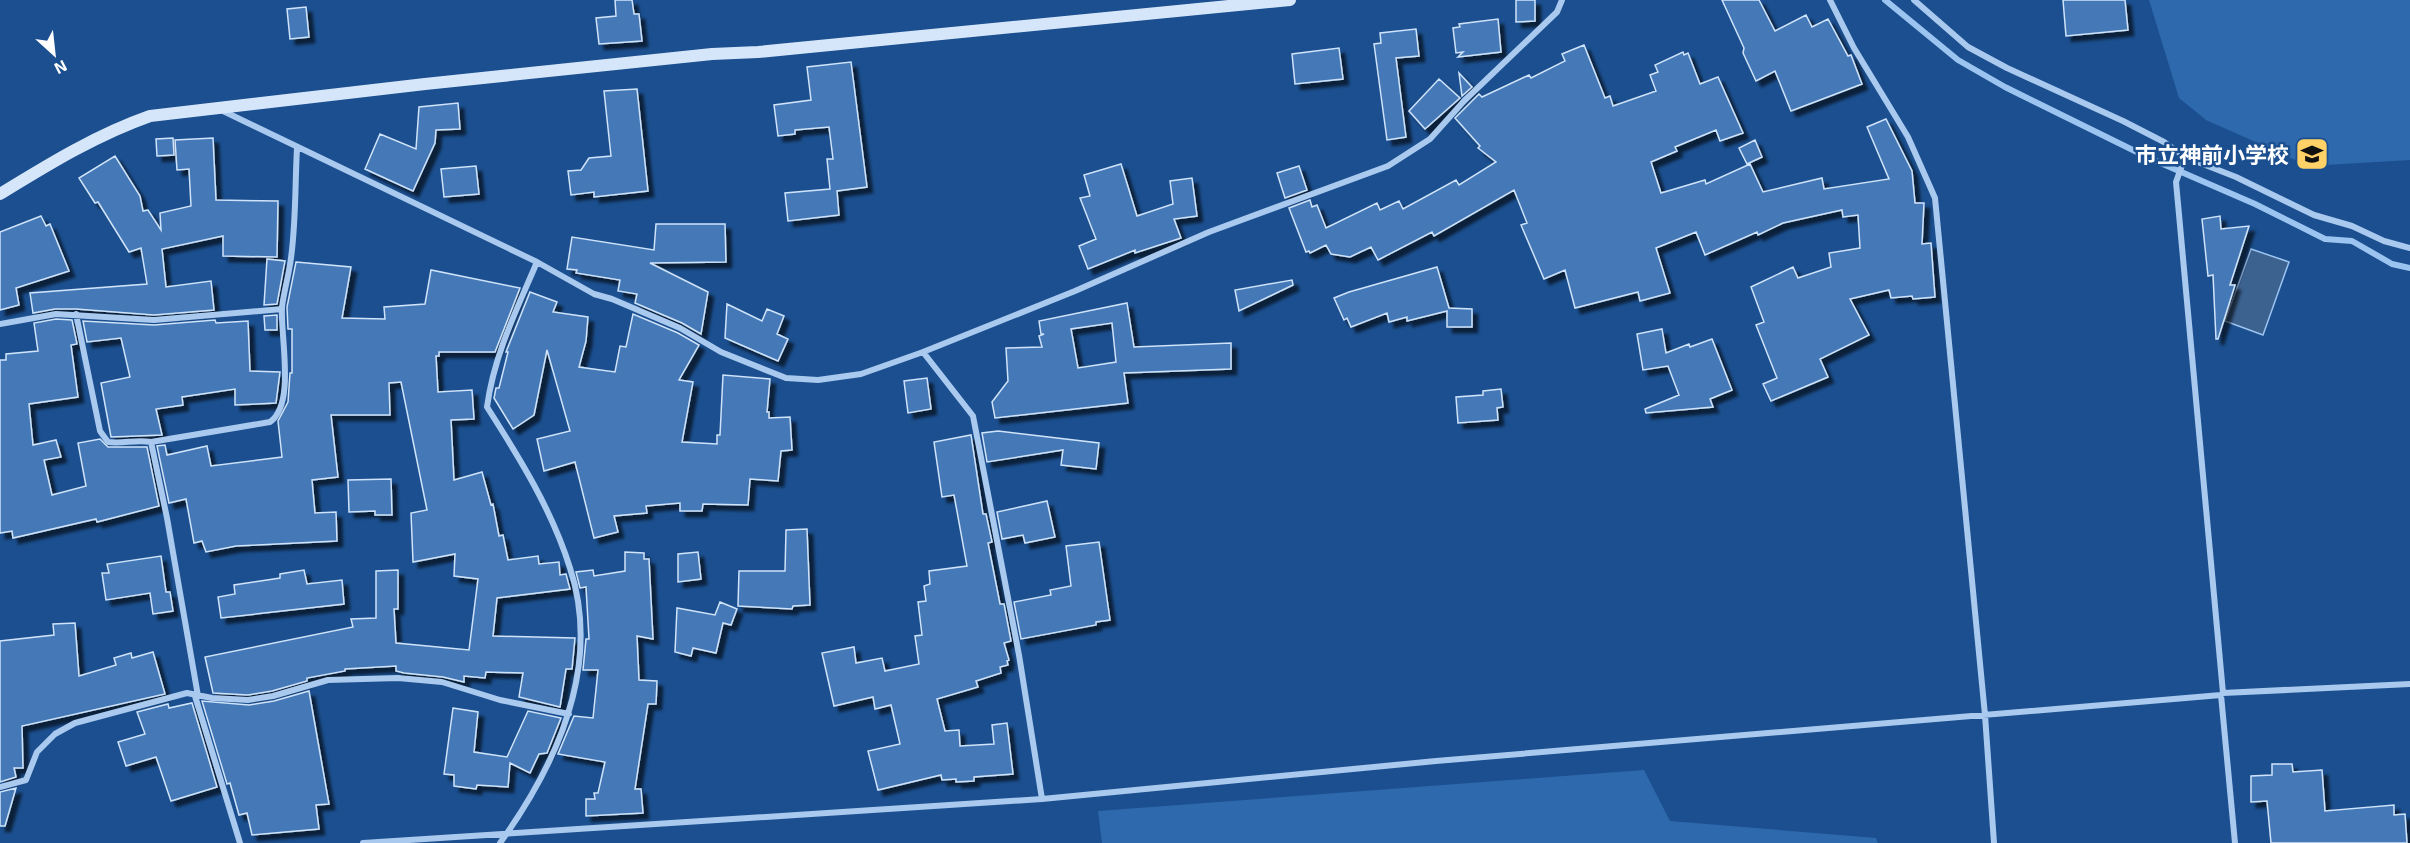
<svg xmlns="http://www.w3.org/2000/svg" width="2410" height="843" font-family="'Exo 2','Noto Sans JP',sans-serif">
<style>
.green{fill:#2e69ad}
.water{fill:#3c6290;stroke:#9cc4f0;stroke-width:1.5}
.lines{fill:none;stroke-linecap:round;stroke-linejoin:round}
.stream{stroke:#9cc4f0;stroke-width:6}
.building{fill:#4478b7;stroke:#cfe3fa;stroke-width:1.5;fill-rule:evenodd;filter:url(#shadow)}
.street{stroke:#a9c9ee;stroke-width:6}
.secondary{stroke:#d6e6fa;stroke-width:12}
.labels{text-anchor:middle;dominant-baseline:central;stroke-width:5;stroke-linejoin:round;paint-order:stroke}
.poi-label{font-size:22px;font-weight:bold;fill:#fff;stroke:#1b4f8f;text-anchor:end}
</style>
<defs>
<filter id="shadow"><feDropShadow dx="5.5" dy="5.5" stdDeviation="1.5" flood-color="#0009"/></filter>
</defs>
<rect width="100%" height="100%" fill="#1b4f8f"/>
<path class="green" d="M2149,0h261v160l-101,6 -103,-46 -27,-22z
M1644,770l26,51 206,17 2,5h-776l-4,-32z"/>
<path class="water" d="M2251,249l38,13 -26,73 -38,-14z"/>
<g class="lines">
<path class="stream" d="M1885,0l73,60 47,27 144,71 106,46 70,35 27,2 40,23 18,4"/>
</g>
<path class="building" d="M615,0h17l2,14h5l3,27 -43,3 -3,-26 20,-2z
M1516,0h19v21l-19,1z
M1722,0h37l16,31 31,-16 6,12 16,-8 20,37 3,-1 11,29 -71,27 -16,-40 -19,10 -13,-28 1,-5z
M2063,0h62l3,30 -62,6z
M306,7l3,30 -19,2 -3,-30z
M1498,19l3,33 -43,5 5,-5 -7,1 -3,-25 7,-1 -1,-3z
M1416,29l3,27 -23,2 10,79 -19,3 -13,-96 7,-1 -1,-10z
M1584,45l21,53 5,-2 3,10 43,-15 -6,-16 8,-3 -3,-7 28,-13 1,3 4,-2 12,31 18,-7 25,56 -23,8 -4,-11 -41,17 2,4 -26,11 10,31 44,-13 1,4 44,-20 13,28 59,-14 2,11 65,-10 -22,-52 19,-8 26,52 3,32h9l-2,41 9,-1 4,54 -22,2 -1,-3 -21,2 -2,-8 -39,9 19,36 -49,24 8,18 -57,24 -8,-17 14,-6 -21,-53 8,-3 -13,-35 42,-20 5,11 33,-11 -2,-14 31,-5 -2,-33 -15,2 -1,-7 -59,13 -25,12 -1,-3 -52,23 -9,-23 -40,16 14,45 -30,8 -2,-9 -63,16 -10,-38 -21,9 -23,-54 6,-2 -13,-33 -80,46 -2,-4 -54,28 -7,-13 -21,10 -19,-3 -5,-9 -16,8 -1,-2 -3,1 -17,-44 21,-8 2,7 5,-2 9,23 51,-25 3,7 19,-9 4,8 53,-29 3,5 37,-23 -18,-14 2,-2 -25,-28 24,-24 3,3 47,-22 2,3 34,-17 -3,-7z
M1339,48l4,31 -48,5 -3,-30z
M851,62l16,125 -30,4 2,24 -51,6 -3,-28 45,-4 -3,-30h6l-4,-32 -34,3v4l-17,2 -4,-31 37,-5 -4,-33z
M1459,73l13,14 -10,9z
M1439,79l21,19 -35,31 -16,-18z
M637,89l11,102 -54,6v-5l-23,3 -3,-24 13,-1 8,-12 22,-2 -7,-65z
M458,103l2,26 -24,1 -1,13 -22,48 -48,-22 15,-35 36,15 3,-42z
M173,138l1,17 -17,1 -1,-17z
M213,138l3,62 62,1 -1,56 -54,-1v-20l-61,13 4,38 45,-6 3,29 -60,5 -78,-6h-21l-22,4 -3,-20 117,-9 -6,-36 -12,4 -31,-50 -3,1 -16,-25 36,-22 25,40 3,15 5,-1 13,20 -1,-17 31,-7 -2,-37 -12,1 -2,-30z
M1755,140l7,17 -15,7 -8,-16z
M1121,164l16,52 36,-12 -3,-23 22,-3 5,38 -23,3 7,19 -46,15v-3l-47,19 -9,-23 17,-7 -16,-41 10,-2 -6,-21z
M476,166l3,28 -35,3 -3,-28z
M1299,166l8,24 -22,8 -8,-25z
M41,216l5,10 4,-2 19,47 -53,17 3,17 -19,5v-78z
M2220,216l1,13 28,-3 -19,59h5l-17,54h-2l-3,-64 -5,1 -6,-57z
M656,224h69l1,38 -76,1 58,29 -7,42 -19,-11 -47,-20 2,-9 -19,-3 2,-11 -44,-7 1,-3 -10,-1 5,-32 82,13z
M267,259l18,2 -8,43 -13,1z
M296,262l55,5 -9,51 43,1 -1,-12 41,-3 6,-34 89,18 -25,64h-56v4h-3l2,36 34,-2 2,29 -23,1 3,60 28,-8 9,33 2,-1 6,32 4,-1 5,25 30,-4 1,8 20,-2 1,13 6,-1 4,15 -73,9 -4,38 82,2 -3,31h-6l-6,38 -41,-10 4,-24 -37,-1 -1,6 -21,-2v6l-21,-5 -39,-4 -8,-2v-5l-51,3v2l-38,7v3l-35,10 -24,4 -35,-2 -8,-36 148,-30 -2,-8 25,-1v-47l22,-1v39h-4l2,34 73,7 9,-71 -24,-3 1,-22 -42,8 -2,-49 16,-3 -26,-128 -12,1 1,32h-59l7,62 -26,3 3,33 21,-1 1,29 -101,5 -30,6 -4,-11 -8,2 -8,-44 -17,4 -12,-57 8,-1 2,10 40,-9 4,20 71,-9 -4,-36 10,-19 2,-29h2v-44h-4l-1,-22z
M1437,267l12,41 23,1v18h-25v-16l-40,10v-4l-18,5 -2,-9 -36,14 -4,-9 -3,2 -10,-22 15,-6z
M1292,280l1,5 -54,26 -4,-21z
M530,292l27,10 -4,10 35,5 -2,24 -7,26 36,5 5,-26 6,1 7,-33 45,19 21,12 -20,35 14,2 -11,60 35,2v-9h3l3,-60 47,4 -3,33h2v6l21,-1 2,33 -11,1 -3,30 -28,-2 -2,26 -45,-1 -1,7h-22v-8l-34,3 1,7 -33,3 4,16 -24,6 -19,-76 -31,9 -7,-32 33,-8 -23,-81 -13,65 -21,14 -19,-31 2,-10h3l9,-36h-2z
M1127,303l7,44 97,-4v26l-107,4 4,30 -133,15 -3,-16 16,-21 -2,-33 36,-1 -3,-11 5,-2h-3l-2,-13zM1112,323l4,39 -38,6 -7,-39z
M727,304l35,17 5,-12 17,7 -7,18 11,5 -10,22 -53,-23z
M277,315v15h-12l-1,-14z
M56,319l16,1 5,24 -6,1 7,52 -49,7 4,41 23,-5 5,17 -17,3 8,35 34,-9 -8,-43 22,-4 8,8h39l12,59 -62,16 -1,-3 -83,19 -1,-7 -12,2v-173h6v-6l32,-3 -4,-28z
M215,320l1,3 32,-2 2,50 30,1 -4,31 -41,2v-16l-53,8 1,8 -27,4 6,26 -51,2 -10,-54 29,-6 -9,-39 -34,4 -4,-21 71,4z
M1662,329l4,24 23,-9 1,3 22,-8 20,51 -22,9 3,8 -67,6 -1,-4 34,-14 -11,-29 -25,4 -6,-36z
M927,378l4,31 -23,4 -4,-32z
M1501,389l2,18 -6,1 1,12 -40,3 -2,-26 27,-2v-4z
M998,431l101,12 -3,26 -35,-4 2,-15 -76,12 -5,-29z
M971,435l12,79h3l6,28 -4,1 12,61h4l7,37 -7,2 5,17 -2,1 1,4 -8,2 1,6 -25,8 2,6 -41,12 8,32 14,-1 1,16 34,-2 -2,-19 15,-2 6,51 -39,3v4l-18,1v-3l-14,1 -1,-5 -63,15 -10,-39 32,-7 -9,-39 -16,4 -2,-12 -39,9 -12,-53 32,-6 2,16 26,-5 3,13 34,-7 -4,-28 7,-1 -4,-33 8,-1 -2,-15 6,-2 -1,-13 38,-5 -13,-71 -12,2 -8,-55z
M391,479l1,36h-17v-4l-26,1 -1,-32z
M1047,501l8,36 -30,6 -2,-8 -21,4 -5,-27z
M807,529l3,76 -17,1 -1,3 -54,-3 1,-35h46l1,-41z
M1099,542l11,78 -14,2v3l-75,14 -7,-37 37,-7 -1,-5 21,-4 -5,-40z
M625,552l19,1v6h5l4,80 -16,-3 2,44 18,1 -1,23h-8l-13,85h6l2,24 -57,3v-17h9l-1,-6h4l7,-31 -47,-8 16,-38 19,2 5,-48h-15l3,-31h3l-3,-52 -6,1 -4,-16 17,-2 1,6 31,-5z
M698,552l3,27 -23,3v-28z
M161,556l5,36h4l3,19 -20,3 -3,-21 -44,7 -4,-27h7l-2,-9z
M304,570l3,14 35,-4 2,24 -123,14 -3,-21 17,-3 -1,-9 46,-7v-4z
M720,602l17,7 -6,16 -8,-2 -7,30 -23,-5 -2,8 -16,-4 2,-44 38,7z
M75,623l4,53 37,-11 -2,-7 17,-5 1,5 21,-6 12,42 -143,32 1,42h-9l2,9 -16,5v-141l54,-6 -1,-11z
M309,691l20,113 -13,1 3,24 -67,6 -5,-22 -8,2 -9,-32 -3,1 -25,-83 47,4 25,-4z
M192,703l25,84 -46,14 -15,-44 -30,9 -8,-24 27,-8 -8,-22 31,-8 1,4z
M453,708l25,4 -4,40 33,5 21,-46 33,7 -14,35 -8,1 -9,19 -20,-10 -2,24 -31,-2 -1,4 -22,-3v-11l-10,-1z
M2272,764h20l1,8 29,-2 3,41 69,-6v10l11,-1 2,29h-136l-4,-42 -16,1v-26l21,-1z
M16,788l-11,38h-5v-34z"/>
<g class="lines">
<path class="street" d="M1830,0l24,48 54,89 27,61 50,517 9,128
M1914,0l54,47 39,21 116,53 41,21 21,15 51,20 78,38 38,11 32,15 26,7
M221,110l316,152 57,32 18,5 68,29 41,24 65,26 32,2 43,-6 62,-22 152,-61 134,-59 179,-66 42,-27 34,-38 93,-89 5,-12
M2185,157l-9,25 47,511
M76,314l24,117 8,11c15,2 29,-3 43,0l119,-20c26,-18 10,-87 12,-115 2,-16 7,-33 9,-49 5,-36 4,-74 6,-110
M0,324l56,-10 98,6 128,-11
M923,352l50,64 46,239 23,144
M151,442l16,76 31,178
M2221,695l14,148
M195,696l45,147
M0,787l26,-7 11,-28 18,-18 20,-11 112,-30 25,5 36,2 25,-4 55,-16 70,-2 44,4 58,18 69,14
M363,843l679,-44 394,-38 785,-66 2,-2 187,-9
M500,843c57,-79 102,-177 70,-275 -18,-58 -51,-111 -83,-161 7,-52 30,-98 50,-145"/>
<path class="secondary" d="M0,194c49,-30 96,-59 150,-78l275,-32 287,-30 46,-2 532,-52"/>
</g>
<defs>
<g id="school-square" transform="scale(1.725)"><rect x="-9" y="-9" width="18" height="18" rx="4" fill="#ffd166" stroke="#1b4f8f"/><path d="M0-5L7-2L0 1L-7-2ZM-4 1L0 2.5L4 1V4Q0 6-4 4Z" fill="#111"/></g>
</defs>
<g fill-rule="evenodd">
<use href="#school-square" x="2312" y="154"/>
</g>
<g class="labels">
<g class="poi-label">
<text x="2289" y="154">市立神前小学校</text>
</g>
</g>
<g transform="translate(54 54) rotate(153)" stroke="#1b4f8f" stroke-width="4.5" paint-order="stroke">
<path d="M0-4.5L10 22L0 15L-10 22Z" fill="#ffffff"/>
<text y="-9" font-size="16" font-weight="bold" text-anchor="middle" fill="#ffffff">N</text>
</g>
</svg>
